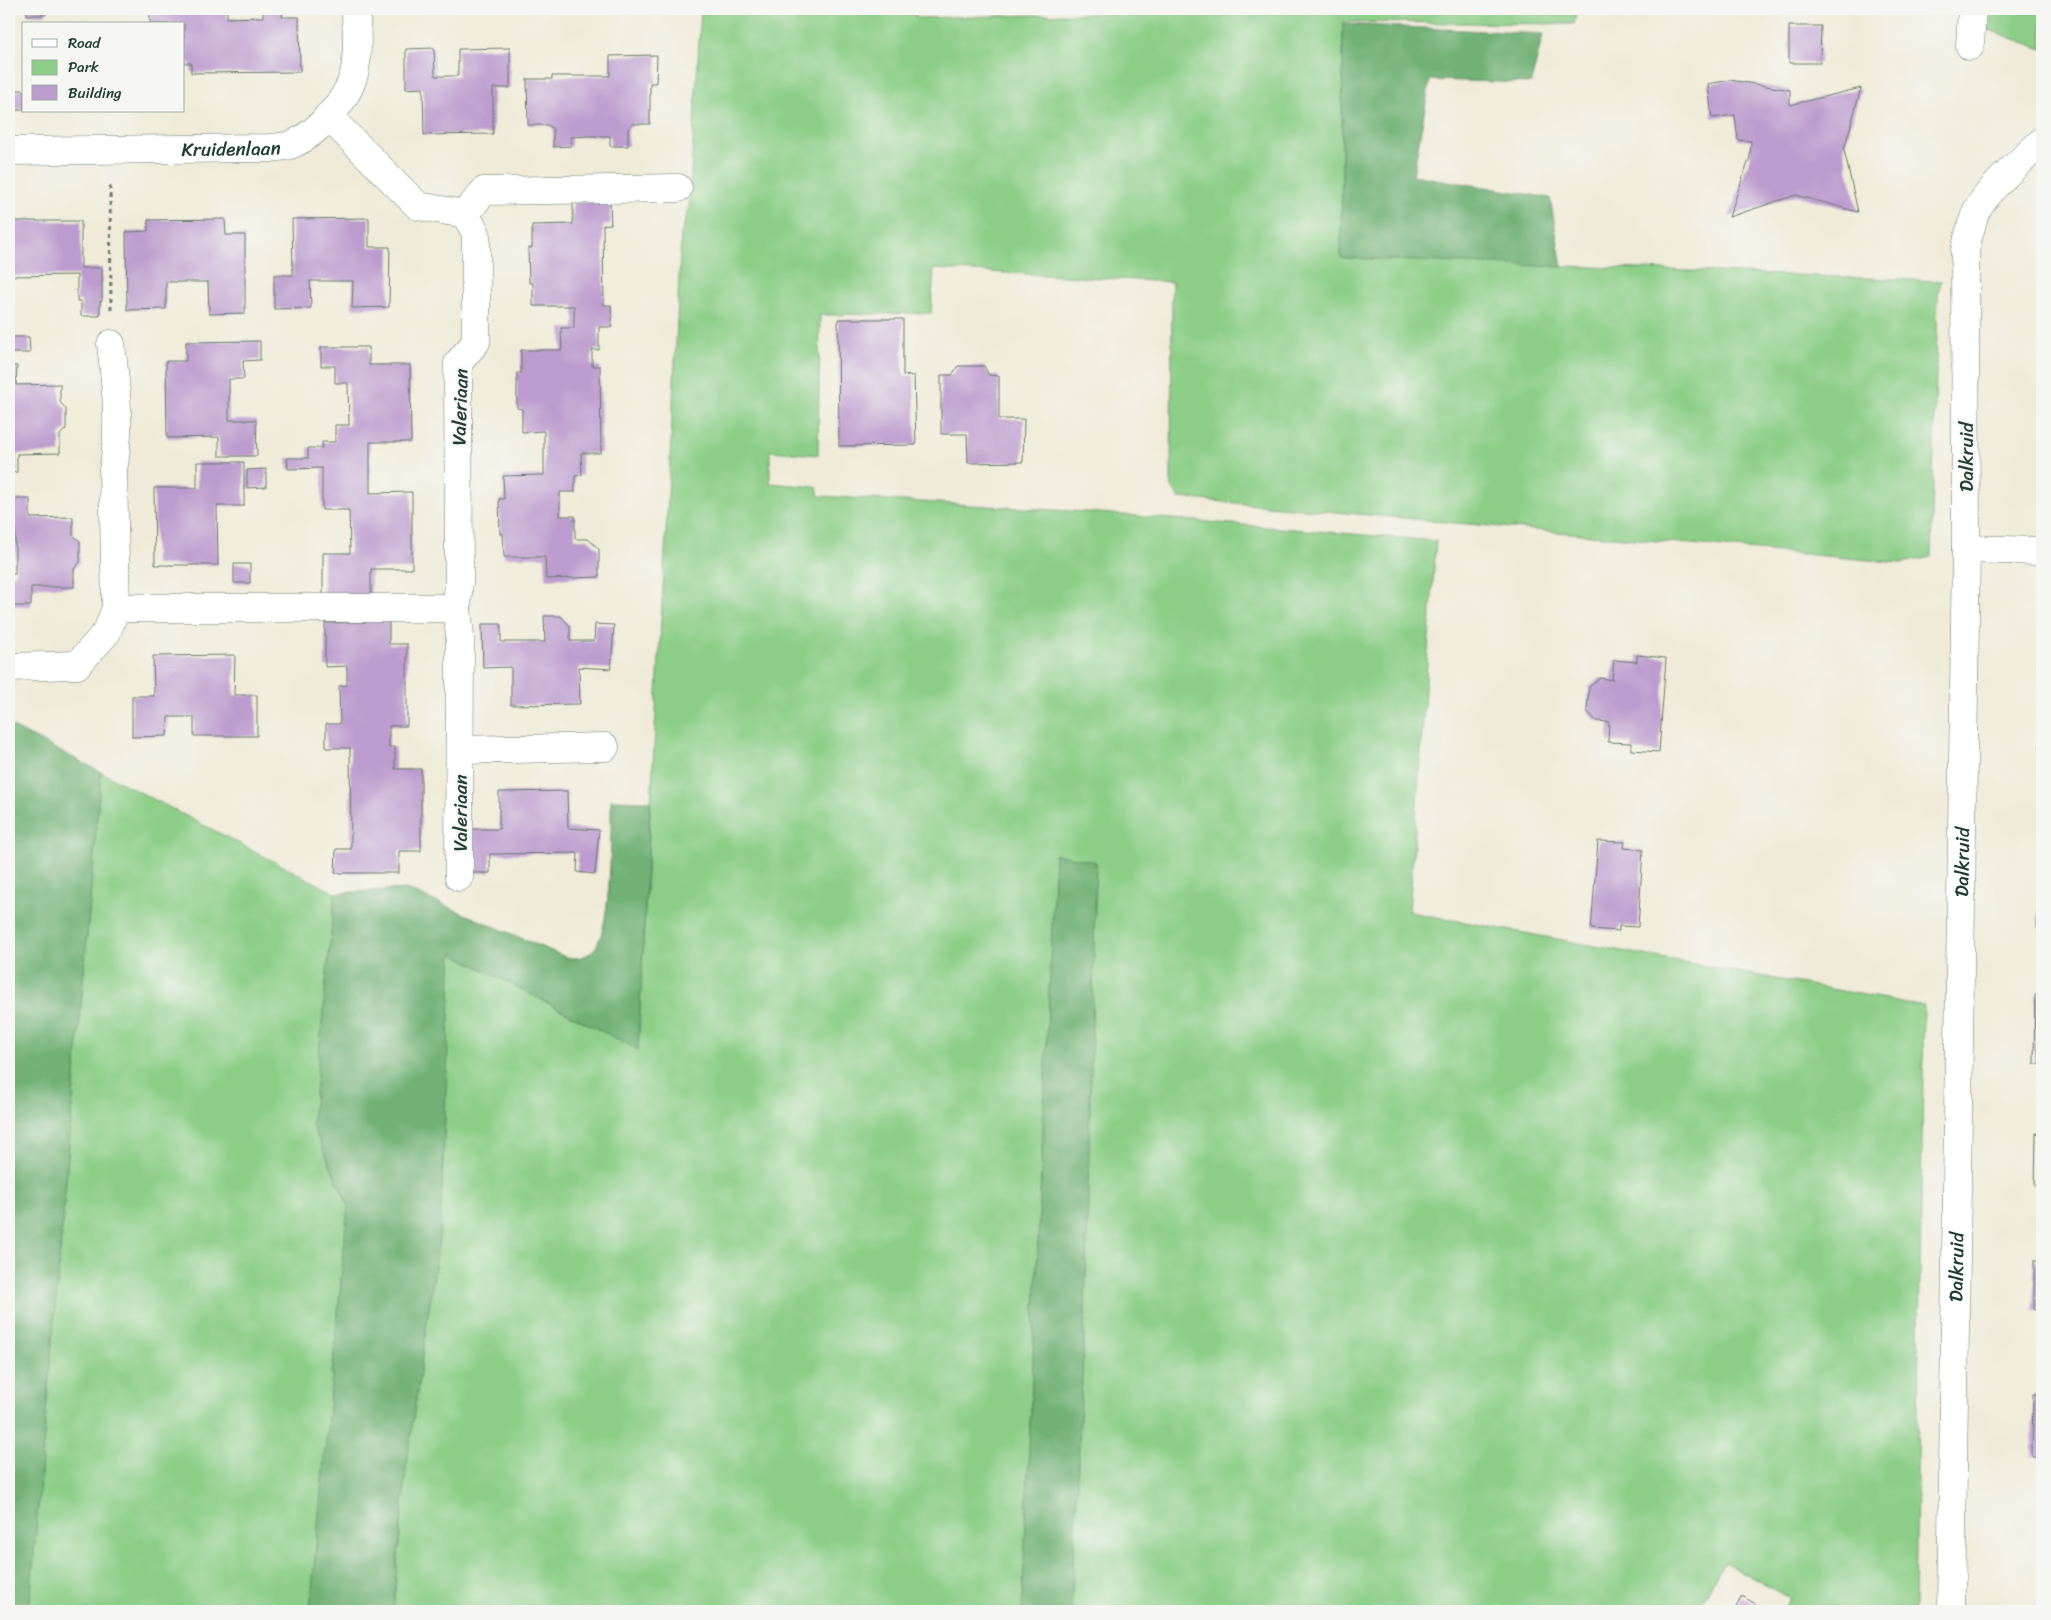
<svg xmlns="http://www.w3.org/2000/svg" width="2051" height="1620" font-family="Sriracha,sans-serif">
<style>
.green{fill:#8cce87;stroke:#56865e}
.forest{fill:#71b174;stroke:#487754}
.building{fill:#bc9bce}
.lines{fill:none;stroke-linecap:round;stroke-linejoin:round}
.minor-casing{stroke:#687a6d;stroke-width:29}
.tertiary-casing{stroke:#687a6d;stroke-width:29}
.path{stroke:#687a6d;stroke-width:3;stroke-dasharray:4 4;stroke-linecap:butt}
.minor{stroke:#fff;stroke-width:28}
.tertiary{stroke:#fff;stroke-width:28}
.labels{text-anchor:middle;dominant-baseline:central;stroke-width:4;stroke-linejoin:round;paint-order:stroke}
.street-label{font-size:19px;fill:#1f3d34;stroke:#f6f6f2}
</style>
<rect width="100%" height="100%" fill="#f6f6f2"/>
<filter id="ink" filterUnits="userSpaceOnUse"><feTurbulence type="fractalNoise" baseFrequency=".02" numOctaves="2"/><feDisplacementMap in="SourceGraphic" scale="10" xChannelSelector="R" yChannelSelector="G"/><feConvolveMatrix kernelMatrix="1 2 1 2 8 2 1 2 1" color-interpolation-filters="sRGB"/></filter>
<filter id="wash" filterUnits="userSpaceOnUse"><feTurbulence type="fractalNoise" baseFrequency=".0096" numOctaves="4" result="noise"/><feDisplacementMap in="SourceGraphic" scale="20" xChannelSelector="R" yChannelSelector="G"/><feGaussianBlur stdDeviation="1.12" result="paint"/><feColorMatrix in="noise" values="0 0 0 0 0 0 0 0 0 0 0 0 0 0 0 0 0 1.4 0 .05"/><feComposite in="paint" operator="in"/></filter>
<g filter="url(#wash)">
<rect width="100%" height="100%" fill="#f0ebd8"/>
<path class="green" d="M701,9h214l1,9 354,-9h308l-4,15 -231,-2 -2,235 600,24 -3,14 -7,262 -29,6 -723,-65 -8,-12 1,-204 -238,-13 -3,44 -111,2 -2,140 -48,-4v32l47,4 2,9 269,16 348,29 -27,371 515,94 -9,605h-132l6,-13 -65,-36 -27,49h-626l14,-298 11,-451 -41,-8 -33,757h-629l13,-142 34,-237 11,-279 187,96c13,-271 31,-543 43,-814l8,-28z
M1985,9h57v40l-58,-21z
M101,772l234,121 -23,232 36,80 -38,406h-281z"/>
<path class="forest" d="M1343,24l200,10 -12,49 -101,-3 -17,95 137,23 12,69 -221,-9z
M9,725l92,47 -72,839h-20z
M611,800l39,1 -12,249 -186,-97 -12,279 -34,237 -13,142h-83l38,-406 -36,-80 23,-232 71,-4 162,69c11,0 20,-1 27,-10 17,-21 16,-119 16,-148z
M1055,854l41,8 -11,451 -14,298h-49z"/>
<g id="blocks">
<path class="building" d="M27,9h19v6h-19z
M150,9h77v9l36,-1v-8h20l-1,8h17l1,55 -109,1v-10h-7v-39h-34z
M1789,26h32l-1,37h-31z
M434,48l1,28h23v-27l52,-1v40h-17v46l-69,1 -1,-47 -17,1v-40z
M657,55l-1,28h-6v41h-17l-5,5v17h-18v-10h-20l-19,1v9l-18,1v-18l-5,-4h-20l-1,-46h25v-3h58v-20z
M1730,80l60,10v15l71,-17 -17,62 14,62 -62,-17 -67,22 21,-60 1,-16 -13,-1 -3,-25 -23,3 -4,-34z
M9,90h15v20h-15z
M573,202h37l1,22 -8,1 1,80h7l1,22h-13v23h-7v16h8l1,87h-20l1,22 -7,1v16h-15v24h15v23h13l11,10v28l-53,2 -1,-22h-41l-1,-23h-3l-1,-35h5l-1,-23 41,-1v-44l-22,1v-23l-5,-1v-35h4v-23h41l-1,-22h13v-22h-41v-23h-4l-1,-35h4v-23l41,-1z
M369,218v29h21l-1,60 -37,1 1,-27h-43l1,27 -37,1v-34h19l-1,-56z
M225,219l1,16h19v78l-36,1 -1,-32h-42v27l-39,1 -1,-78 22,-1v-11z
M9,221h72v47h21v33h-2v15h-19v-15h-4v-26l-68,1z
M838,319h65v56l11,1 2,69 -77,1z
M9,337h20l1,16h-20z
M260,341v19l-17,1 1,18h-15v41h27l1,36h-38v-19l-52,1 -1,-77h20v-19z
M321,347h48v18h41l1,77h-41v51l42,-1v77h-41v28h-48v-44h27l-1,-43h-27v-42l-34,1 -1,-11h21v-10h14v-6h13v-17h14l-1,-42h-13v-17h-14z
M9,366h8l-1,19 44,-1v18l6,7v20l-6,6v18l-43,1v18l-8,1z
M958,366h26l5,9 10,1v43h25l-1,43 -55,1 -1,-29h-26v-59h11z
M197,462h47v44h-27l1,59h-63l-1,-77h43z
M266,469v18l-19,1v-18z
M9,499h21v19l43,-1v18l7,6v21l-6,7v18h-43v19h-22v-32h6v-55h-6z
M234,564h16v19h-16z
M544,616h17l9,10v15h24l1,-17 19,1 -3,44 -32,-2 1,37 -69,1v-38l-28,1 -1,-44h19v18h44z
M389,621v23h18v82h-18v21h6v22h26v82h-22v22h-64l1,-24h15l-1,-101h-24v-24h14l-1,-38 8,-1v-19l-22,1v-44z
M235,655l-1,40h23v41h-63v-19h-26l-1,19 -35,1v-41h22l-1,-40z
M1637,655l29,3 -7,94 -28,-2v-7l-23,-1 1,-20 -13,-1 -9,-10 2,-24 11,-9 12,2 2,-20 23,2z
M2040,745h2v49l-3,-1z
M567,791l1,37 31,2 -4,44 -18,-2 1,-19 -88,1v19h-18l-1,-44h28v-37z
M1598,841l27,1 -1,6 19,2 -5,77 -19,-1v5l-28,-2z
M2039,868h2l1,11v49h-4z
M2035,995h7v69h-8z
M2036,1133l6,1v52h-7z
M2034,1261h8v49h-8z
M2033,1394h9v63h-10z
M1742,1596l24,14v1h-32z"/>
</g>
</g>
<g filter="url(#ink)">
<use href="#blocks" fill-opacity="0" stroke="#687a6d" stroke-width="1"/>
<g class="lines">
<g class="minor-casing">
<g id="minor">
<path d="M1970,46l2,-37"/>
<path d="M465,214l19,-23 194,-3"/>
<path d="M111,344c5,42 10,84 2,126l3,138"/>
<path d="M1966,549l76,2"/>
<path d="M457,608l3,29 -1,240"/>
<path d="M9,667l68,-2 30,-33 9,-24h341l2,-27 -1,-218 18,-21v-109l-11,-19 -47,-8 -90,-90"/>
<path d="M460,750l145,-3"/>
<path id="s1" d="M1951,1611l15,-1062 -1,-298c3,-14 6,-28 12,-41 14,-25 45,-49 65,-69"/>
</g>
</g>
<g class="tertiary-casing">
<g id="tertiary">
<path id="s2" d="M9,151l261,-3c8,-1 16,-1 23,-4 24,-10 55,-45 61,-70 5,-21 2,-44 2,-65"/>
</g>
</g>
<path class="path" d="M110,186l1,124"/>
<use href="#minor" class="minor"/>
<use href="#tertiary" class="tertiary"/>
</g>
</g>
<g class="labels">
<g class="street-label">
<text stroke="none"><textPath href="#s2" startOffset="222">Kruidenlaan</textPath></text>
<text transform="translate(460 407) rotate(-88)">Valeriaan</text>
<text transform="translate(1966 457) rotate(-90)">Dalkruid</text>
<text transform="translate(460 813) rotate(-90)">Valeriaan</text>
<text stroke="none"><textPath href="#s1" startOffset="749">Dalkruid</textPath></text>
<text stroke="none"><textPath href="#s1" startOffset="344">Dalkruid</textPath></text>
</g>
</g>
<rect width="2051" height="1620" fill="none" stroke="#f6f6f2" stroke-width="30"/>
<rect x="22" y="22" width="162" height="90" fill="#f6f6f2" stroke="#a0aca6"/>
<rect x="32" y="39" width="25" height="8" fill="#ffffff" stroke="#a0aca6"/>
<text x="68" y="48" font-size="15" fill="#1f3d34">Road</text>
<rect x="32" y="60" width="25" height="15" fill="#8cce87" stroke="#a0aca6"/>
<text x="68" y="72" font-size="15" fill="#1f3d34">Park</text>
<rect x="32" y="85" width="25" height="15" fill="#bc9bce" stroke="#a0aca6"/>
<text x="68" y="98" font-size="15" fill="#1f3d34">Building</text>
</svg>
